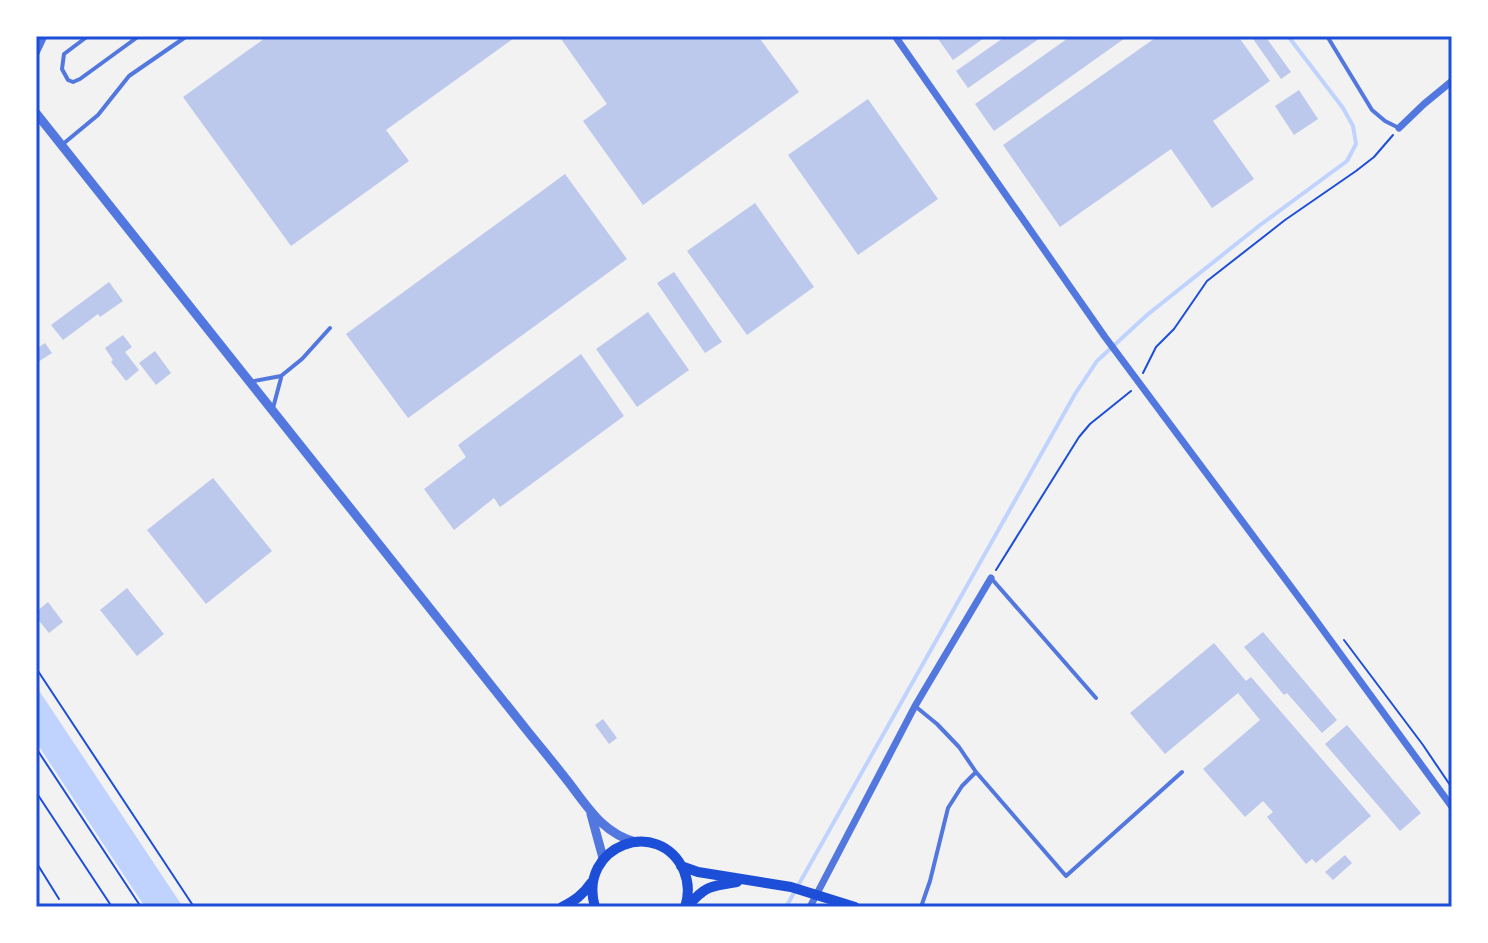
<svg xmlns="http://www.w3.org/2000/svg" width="1488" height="943" font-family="'Source Serif 4',serif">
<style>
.water{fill:#bfd3fe}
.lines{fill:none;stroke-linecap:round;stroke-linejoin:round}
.stream{stroke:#bfd3fe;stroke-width:4}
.building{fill:#bdc9ec}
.path{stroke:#1d4ed8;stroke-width:2}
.service{stroke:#5277de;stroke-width:4}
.minor{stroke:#5277de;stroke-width:7}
.tertiary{stroke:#5277de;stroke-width:9}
.secondary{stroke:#1d4ed8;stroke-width:10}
.neatline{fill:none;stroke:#1d4ed8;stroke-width:3}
</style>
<rect width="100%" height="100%" fill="#f2f2f2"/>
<path class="water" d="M36,686l147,221h-38l-109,-165z"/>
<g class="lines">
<path class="stream" d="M786,907l289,-513 22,-33 50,-46 113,-90 87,-64 9,-17 -3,-18 -10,-18 -55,-72"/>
</g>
<path class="building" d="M268,36h249l-131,94 23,31 -118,85 -108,-149z
M559,36h199l41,56 -156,113 -60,-84 24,-17z
M936,36h51l-34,24z
M1006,36h37l-75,52 -12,-17z
M1071,36h57l-134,95 -19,-27z
M1158,36h80l32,45 -57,40 41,58 -42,29 -41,-59 -111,78 -57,-82z
M1251,36h14l26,36 -10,7z
M1299,90l19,29 -24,16 -19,-29z
M868,99l70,100 -80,56 -70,-100z
M565,174l62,85 -219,159 -62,-84z
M755,203l59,84 -67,48 -60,-84z
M674,272l48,70 -17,11 -48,-70z
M109,282l14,19 -23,16 -2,-3 -35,26 -12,-15z
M648,312l41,58 -52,37 -41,-58z
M123,335l9,12 -7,5 14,18 -13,11 -15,-19 2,-2 -8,-12z
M45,343l7,10 -14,9 -2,-13z
M155,351l16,22 -15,12 -17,-22z
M581,354l43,62 -124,91 -6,-9 -40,32 -30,-41 42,-32 -8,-12z
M213,478l59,73 -66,53 -59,-74z
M127,588l37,46 -27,22 -37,-46z
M48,602l15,20 -14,11 -13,-16v-5z
M1263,632l74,88 -15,13 -35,-40 -3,2 -40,-48z
M1214,643l32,38 5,-4 120,139 -55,47 -4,-4 -6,5 -39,-47 6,-5 -10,-11 -18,16 -42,-48 57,-49 -22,-27 -73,61 -35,-41z
M603,719l14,19 -8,6 -14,-19z
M1347,725l74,88 -21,18 -75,-87z
M1345,855l7,8 -19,17 -8,-8z"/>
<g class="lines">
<path class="path" d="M1143,373l13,-26 18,-18 33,-48 78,-61 71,-49 18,-14 19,-22
M996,570l83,-133 11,-13 41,-33
M1344,640l79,105 29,43
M36,668l158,239
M36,748l105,159
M36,792l76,115
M36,862l23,37"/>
<path class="service" d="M88,36l-24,18 -2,15 6,11 5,2 7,-3 59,-43
M1327,36l45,74 13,11 14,7
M63,144l35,-29 31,-39 58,-40
M249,382l32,-6 21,-17 28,-31
M273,408l8,-30
M991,578l105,120
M915,706l22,18 22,23 17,25 90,104 116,-104
M921,907l9,-26 18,-73 14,-22 14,-14"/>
<path class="minor" d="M895,36l210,301 207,278 140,192
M36,53l8,-17
M1399,128l25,-24 28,-23
M810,907l105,-201 76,-128"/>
<path class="tertiary" d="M36,113l493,620c14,17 27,33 41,51 18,24 34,50 66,58
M591,814l12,44"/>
<path class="secondary" d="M681,866l17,6 93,15 64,20
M562,907c12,-6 21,-12 29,-24
M595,907c-18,-61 64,-92 89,-36 5,12 5,24 1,36
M687,907c18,-21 23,-21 50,-25"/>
</g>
<rect width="1488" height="943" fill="none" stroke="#ffffff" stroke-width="76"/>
<rect x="38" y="38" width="1412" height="867" class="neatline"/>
</svg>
